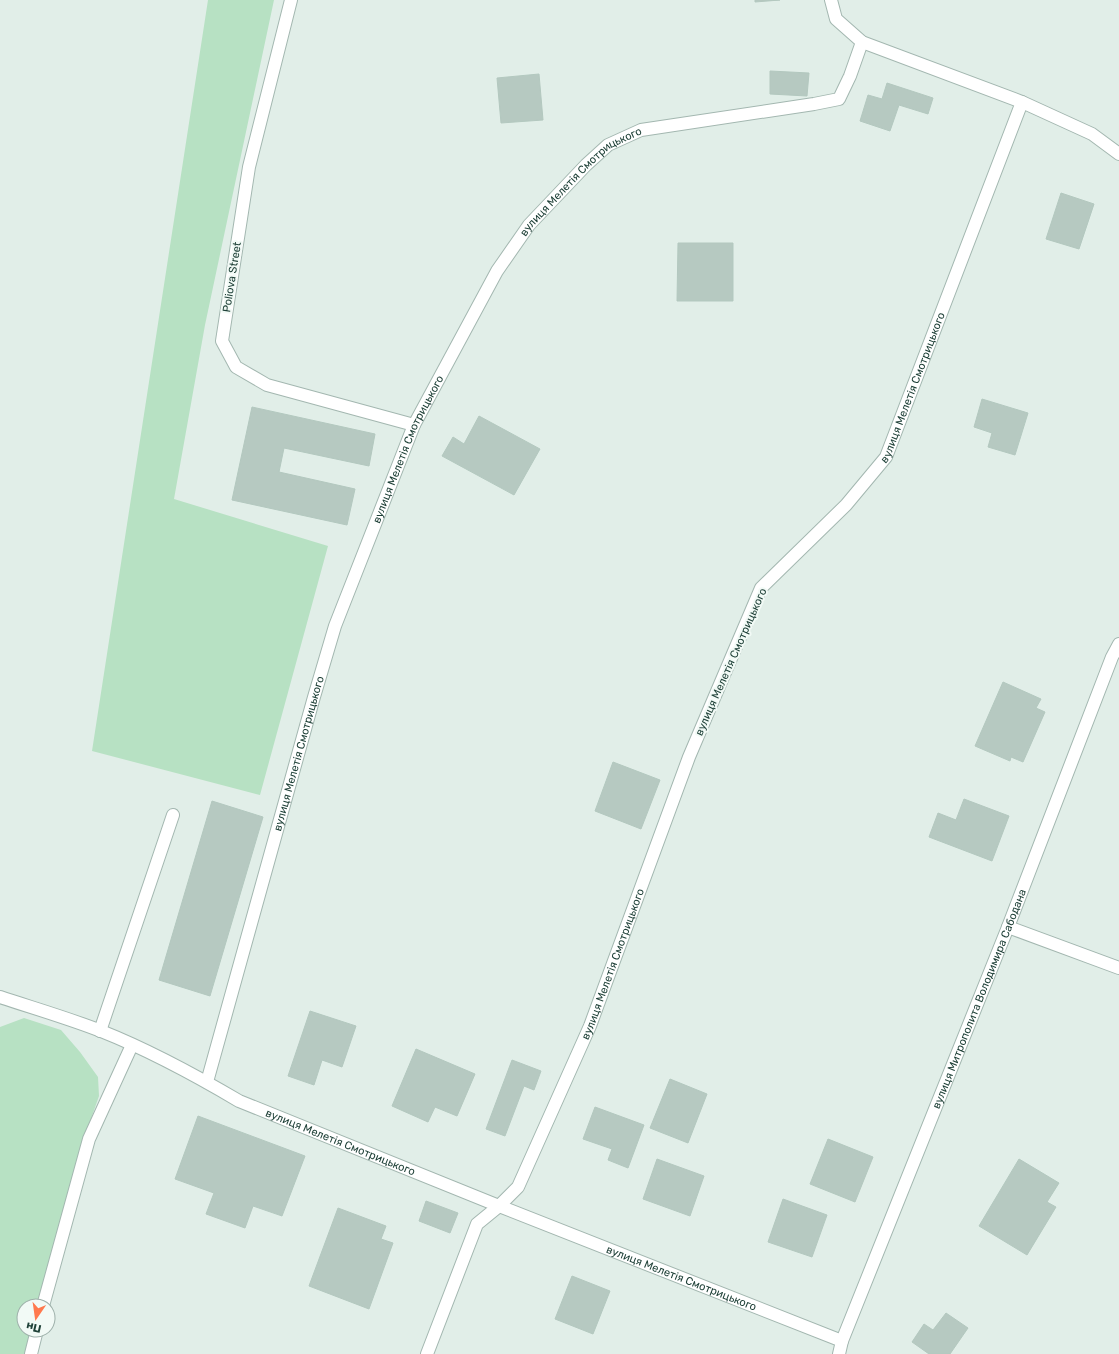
<svg xmlns="http://www.w3.org/2000/svg" width="1119" height="1354" font-family="Rubik,sans-serif">
<style>
.green{fill:#b7e1c3}
.building{fill:#b6c9c1;stroke:#b3c8bf}
.lines{fill:none;stroke-linecap:round;stroke-linejoin:round}
.minor-casing{stroke:#a3b7b0;stroke-width:14}
.minor{stroke:#fff;stroke-width:12}
.labels{text-anchor:middle;dominant-baseline:central;stroke-width:4;stroke-linejoin:round;paint-order:stroke}
.street-label{font-size:11px;fill:#1f4138;stroke:#f2faf6}
</style>
<rect width="100%" height="100%" fill="#e1eee8"/>
<path class="green" d="M208,0h66l-69,325 -31,174 154,47 -68,249 -168,-44z
M24,1018l37,12 19,22 18,25 1,19 -15,43 -45,167h-15v24h9l-7,24h-26v-327z"/>
<path class="building" d="M755,0h25l-25,2z
M770,71l39,2 -2,23 -37,-2z
M539,74l4,46 -42,3 -4,-45z
M887,83l46,15 -5,16 -29,-9 -9,26 -30,-10 8,-26 14,4z
M1061,193l33,11 -15,45 -33,-10z
M678,243h55v58h-56z
M982,399l46,14 -13,42 -27,-8 4,-14 -18,-6z
M252,407l123,27 -6,32 -85,-18 -5,24 76,17 -8,36 -115,-25z
M479,416l61,33 -26,46 -72,-39 11,-19 11,7z
M1003,682l38,17 -5,9 9,4 -22,50 -12,-5 -1,4 -35,-15z
M613,762l47,18 -19,49 -46,-18z
M964,799l45,17 -17,45 -63,-24 9,-24 18,7z
M212,801l51,16 -53,179 -51,-16z
M310,1011l46,15 -14,41 -20,-7 -8,25 -26,-9z
M416,1049l59,25 -18,42 -22,-9 -7,15 -36,-16z
M512,1060l29,11 -7,19 -10,-4 -19,50 -19,-7z
M670,1079l37,15 -19,49 -38,-15z
M595,1107l49,18 -16,43 -20,-8 4,-11 -29,-10z
M198,1116l107,40 -23,60 -29,-10 -8,22 -39,-14 8,-21 -39,-14z
M828,1139l45,18 -18,45 -45,-18z
M657,1159l47,17 -14,40 -47,-17z
M1019,1159l40,24 -12,19 9,5 -29,48 -48,-29z
M783,1199l44,16 -15,42 -44,-15z
M426,1201l32,12 -8,20 -31,-12z
M338,1208l48,18 -5,13 12,4 -24,66 -60,-23z
M572,1276l38,15 -17,43 -38,-15z
M946,1313l22,15 -18,26h-21l-17,-12 12,-18 9,6z"/>
<g class="lines">
<g class="minor-casing">
<g id="minor">
<path d="M291,0l-42,167 -27,174 14,26 31,18 147,40"/>
<path d="M831,0l5,19 26,23 160,60 70,32 27,20"/>
<path d="M1008,927l111,41"/>
<path id="s1" d="M0,997c33,11 68,21 101,34 48,19 94,44 138,70l260,105 343,135"/>
<path d="M100,1031l73,-216"/>
<path id="s2" d="M207,1082l107,-385 21,-71 79,-201 83,-154 32,-46 57,-60 22,-20 33,-15 173,-26 25,-5 11,-23 12,-34"/>
<path d="M43,1306l46,-167 43,-94"/>
<path d="M31,1354l6,-24"/>
<path id="s3" d="M427,1354l50,-130 22,-18 19,-19 72,-161 99,-269 72,-169 85,-83 40,-48 136,-355"/>
<path id="s4" d="M839,1354l3,-13 166,-414 104,-270 7,-13"/>
</g>
</g>
<use href="#minor" class="minor"/>
</g>
<g class="labels">
<g class="street-label">
<text stroke="none"><textPath href="#s2" startOffset="989">вулиця Мелетія Смотрицького</textPath></text>
<text transform="translate(232 277) rotate(-81)">Poliova Street</text>
<text stroke="none"><textPath href="#s3" startOffset="1097">вулиця Мелетія Смотрицького</textPath></text>
<text stroke="none"><textPath href="#s2" startOffset="665">вулиця Мелетія Смотрицького</textPath></text>
<text transform="translate(731 662) rotate(-66)">вулиця Мелетія Смотрицького</text>
<text stroke="none"><textPath href="#s2" startOffset="341">вулиця Мелетія Смотрицького</textPath></text>
<text stroke="none"><textPath href="#s3" startOffset="437">вулиця Мелетія Смотрицького</textPath></text>
<text stroke="none"><textPath href="#s4" startOffset="382">вулиця Митрополита Володимира Сабодана</textPath></text>
<text stroke="none"><textPath href="#s1" startOffset="371">вулиця Мелетія Смотрицького</textPath></text>
<text stroke="none"><textPath href="#s1" startOffset="738">вулиця Мелетія Смотрицького</textPath></text>
</g>
</g>
<g transform="translate(36 1318) rotate(193)"><circle r="19" fill="#f2faf6" stroke="#9eb0aa"/>
<path d="M0-3L7 15L0 10L-7 15Z" fill="#ff794e"/>
<text y="-6" font-size="11" font-weight="bold" text-anchor="middle" fill="#1f4138">Пн</text>
</g>
</svg>
